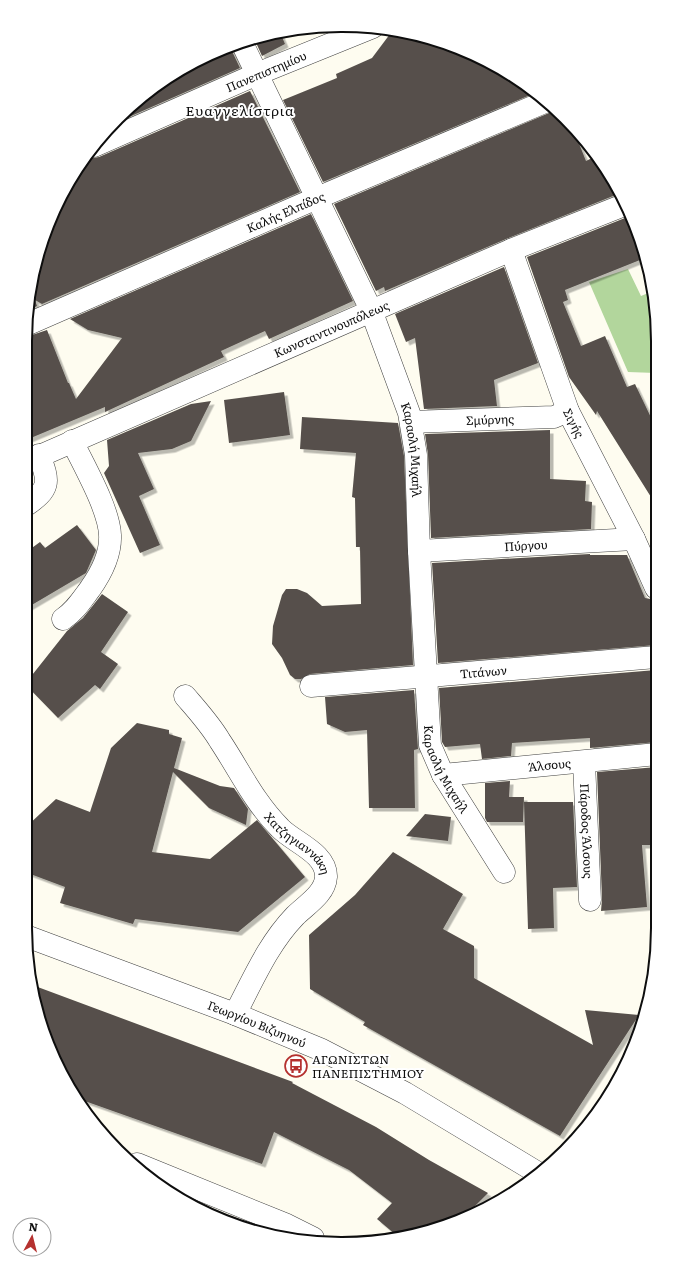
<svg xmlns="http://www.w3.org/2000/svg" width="683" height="1269" font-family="Literata,serif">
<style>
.forest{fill:#b2d69c}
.building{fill:#56504b;filter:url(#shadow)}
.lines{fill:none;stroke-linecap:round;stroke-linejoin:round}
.minor-casing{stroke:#414141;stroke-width:23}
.tertiary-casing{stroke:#414141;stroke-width:23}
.minor{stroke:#fff;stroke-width:22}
.tertiary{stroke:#fff;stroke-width:22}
.labels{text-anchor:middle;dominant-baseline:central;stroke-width:4;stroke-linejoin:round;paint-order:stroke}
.street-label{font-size:12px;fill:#0e0e0e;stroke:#fff}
.poi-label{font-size:12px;fill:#0e0e0e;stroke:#fff;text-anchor:start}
.quarter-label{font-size:14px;letter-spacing:1px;fill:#0e0e0e;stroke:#fff}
.rim{fill:none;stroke:#0e0e0e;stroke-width:2}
</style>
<defs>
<filter id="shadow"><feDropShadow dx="3.5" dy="3.5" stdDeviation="0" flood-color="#0004"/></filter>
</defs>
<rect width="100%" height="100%" fill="#fefcf0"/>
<path class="forest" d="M628,269l13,27 12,-5 2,9 1,73 -28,-1 -39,-90z"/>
<path class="building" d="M393,30l50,12 57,25 35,26 -212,89 -40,-82 54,-22 -1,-4 36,-16z
M280,32l5,12 -23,12 -8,-18z
M230,47l10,21 -127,56 36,-33 52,-33z
M250,91l50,101 -258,112 -7,-4 2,6 -10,5 9,-52 31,-76 20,-27 6,2 6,-1z
M556,110l18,21 12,30 10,-5 9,9 13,29 -112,45 -121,52 -1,-4 -8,4 -42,-87z
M311,214l42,87 -84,38 -4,-8 -44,20 3,6 -119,55v-5l-79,33v-103l21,-7 21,53h1l7,16 46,-61 -34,-8 -18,-11z
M630,216l11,24 4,18 -80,32 3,10 -5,2 18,44 24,-10 22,51 8,-3 21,44v77l-59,-94 -1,4 -27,-38 -42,-120z
M504,267l34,96 -44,17 3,26 -73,3 -9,-71 -9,4 -11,-28z
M284,392l6,43 -61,8 -5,-43z
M211,401l-20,40 -19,8 -34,4 16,36 -15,7 21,49 -20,8 -36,-80 5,-7 -2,-26 84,-36z
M302,417l96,6 6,33 9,209 -103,9 -9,5h-6l-5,-4 -8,-17 -10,-14 1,-18 9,-31 4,-6h11l10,4 15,13 39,-2 -1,-57h-4l-1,-49 -3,-1 4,-44 -56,-4z
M550,430v49l36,2 -1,20 7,1 -1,27 -160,9 -3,-83 -3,-21z
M77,525l19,25 -10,23 -61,36v-56l15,-11 5,6z
M590,554v1h37l18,43 11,2v45l-218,18 -6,-100z
M102,594l26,18 -27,40 17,12 -18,25 -5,-4 -37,33 -33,-34 42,-53 16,-13z
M656,670l1,72 -67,6v-10l-78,5 -1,13 -29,3 -2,-15 -35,3 -3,-5 -3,-54z
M414,690l4,59 -4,1 1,58h-46l-2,-78 -22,2 -18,-8 -2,-27z
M137,723l32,7v4l13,4 -8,30 46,18 14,2 14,21 -2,16 -37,-17 -36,-36 -21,80 58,7 47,-39 48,57 -67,55 -103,-13 -2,5 -73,-21 5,-16 -40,-15v-44l31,-29 34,13 21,-64z
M657,767v78h-15l5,62 -46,4 1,-12 -5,-127z
M510,781l-1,16h15l-1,25h-36l-2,-4v-35z
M524,802h49l4,85 -24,1 1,40 -26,1z
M425,814l26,3 -3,24 -42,-5z
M393,852l70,42 -20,35 31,17v32l119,67 -8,-35 54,5 -79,121 -197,-111 2,-3 -55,-33 -1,-54 46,-40z
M35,986l258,96 -1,1 84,44 53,33 59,33 -27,27 -65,15 -19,-16 15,-16 -43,-33 -75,-38 -12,32 -183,-65 -37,-70z"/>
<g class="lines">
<g class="minor-casing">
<g id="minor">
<path id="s1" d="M373,27l-116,47 114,236 38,103 7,42 3,96 11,194 13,30 61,97"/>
<path id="s2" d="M511,250l57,161 66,128 22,49"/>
<path id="s3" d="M26,325l291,-127 230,-97"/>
<path id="s4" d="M411,422l143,-5 14,-6"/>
<path id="s5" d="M26,462l485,-212 113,-45"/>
<path d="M25,506c25,-17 25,-23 14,-51"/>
<path id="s6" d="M419,551l215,-12"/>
<path d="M63,619c12,-8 18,-18 27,-30 10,-14 21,-35 20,-54 -1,-26 -26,-69 -38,-94"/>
<path id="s7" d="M311,686l345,-29"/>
<path id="s8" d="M185,696c12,14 25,28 35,45 20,30 34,61 60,87 13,14 47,25 46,49 -1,17 -20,28 -31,39 -27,28 -42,64 -60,98"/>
<path id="s9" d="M584,762l6,138"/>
<path id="s10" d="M443,775l214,-21"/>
<path d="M137,1164l150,61 26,13"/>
</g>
</g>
<g class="tertiary-casing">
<g id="tertiary">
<path d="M94,146l163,-72 -15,-31"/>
<path id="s11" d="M26,936l209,78 87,36 83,43 133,80"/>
</g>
</g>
<use href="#minor" class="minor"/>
<use href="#tertiary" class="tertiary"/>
</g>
<defs>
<g id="bus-ring" transform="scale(1.15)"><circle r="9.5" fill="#fff" stroke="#b5312f" stroke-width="1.5"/><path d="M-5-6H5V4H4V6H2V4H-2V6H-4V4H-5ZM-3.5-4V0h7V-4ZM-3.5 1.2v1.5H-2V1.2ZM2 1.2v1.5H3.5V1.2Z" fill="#b5312f"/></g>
</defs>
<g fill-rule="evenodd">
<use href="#bus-ring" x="296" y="1066"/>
</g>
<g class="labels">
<g class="street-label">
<text transform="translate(266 71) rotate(-23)">Πανεπιστημίου</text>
<text stroke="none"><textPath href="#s3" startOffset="283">Καλής Ελπίδος</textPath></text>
<text stroke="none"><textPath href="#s5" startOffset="333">Κωνσταντινουπόλεως</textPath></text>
<text stroke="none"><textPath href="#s4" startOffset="79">Σμύρνης</textPath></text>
<text stroke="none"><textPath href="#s2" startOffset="184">Σιγής</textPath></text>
<text stroke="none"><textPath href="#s1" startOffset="534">Καραολή Μιχαήλ</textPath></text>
<text stroke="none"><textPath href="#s6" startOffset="107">Πύργου</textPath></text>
<text stroke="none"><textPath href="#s7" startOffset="173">Τιτάνων</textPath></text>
<text stroke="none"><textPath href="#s10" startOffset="107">Άλσους</textPath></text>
<text stroke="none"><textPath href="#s1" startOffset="858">Καραολή Μιχαήλ</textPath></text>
<text stroke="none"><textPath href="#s9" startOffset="69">Πάροδος Άλσους</textPath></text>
<text stroke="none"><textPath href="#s8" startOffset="187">Χατζηγιαννάκη</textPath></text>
<text stroke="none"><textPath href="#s11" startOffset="247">Γεωργίου Βιζυηνού</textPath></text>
</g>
<g class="poi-label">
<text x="312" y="1059">ΑΓΩΝΙΣΤΩΝ<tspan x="312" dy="14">ΠΑΝΕΠΙΣΤΗΜΙΟΥ</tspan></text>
</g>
<g class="quarter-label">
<text x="240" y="110">Ευαγγελίστρια</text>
</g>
</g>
<path d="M0 0H683V1269H0ZM341 32H342A309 309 0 0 1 651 341V928A309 309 0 0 1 342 1237H341A309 309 0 0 1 32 928V341A309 309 0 0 1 341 32Z" fill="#fff" fill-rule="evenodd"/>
<path class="rim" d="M341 32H342A309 309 0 0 1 651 341V928A309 309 0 0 1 342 1237H341A309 309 0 0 1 32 928V341A309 309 0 0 1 341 32Z"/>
<g transform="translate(32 1237) rotate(7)"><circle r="19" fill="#ffffff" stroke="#9f9f9f"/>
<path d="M0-3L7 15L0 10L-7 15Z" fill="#b5312f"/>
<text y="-6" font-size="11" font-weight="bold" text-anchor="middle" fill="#0e0e0e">N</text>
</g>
</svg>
